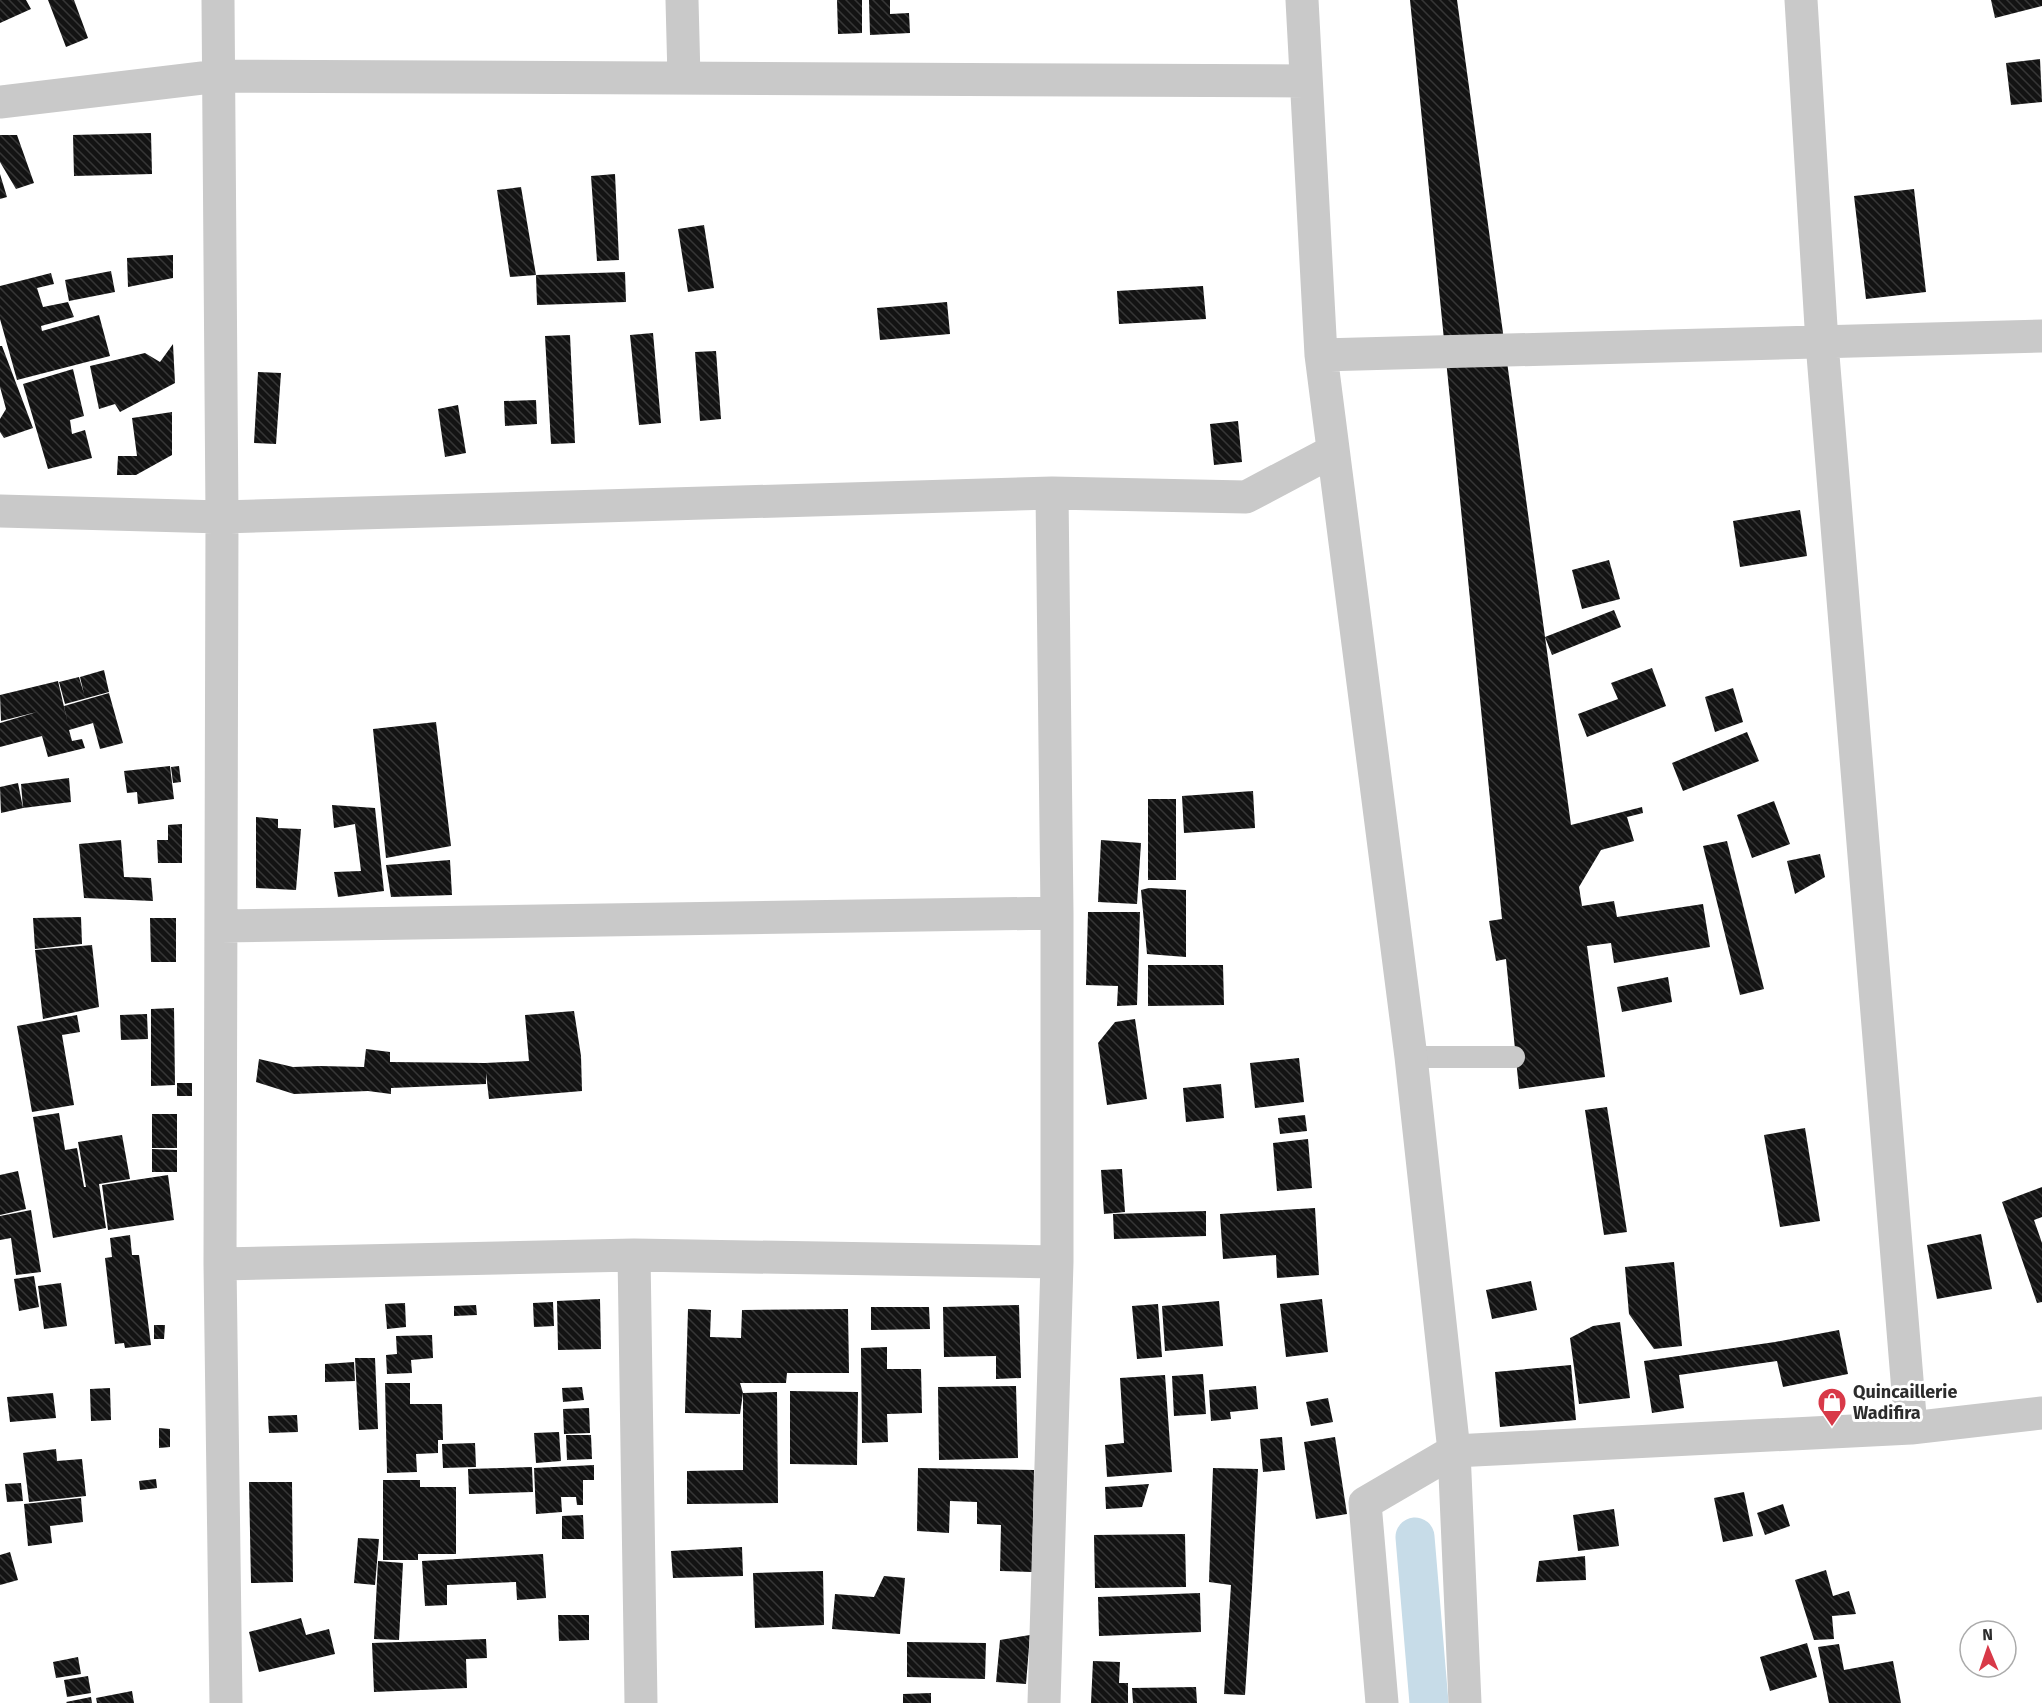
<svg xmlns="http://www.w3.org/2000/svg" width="2042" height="1703" font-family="'Fira Sans',sans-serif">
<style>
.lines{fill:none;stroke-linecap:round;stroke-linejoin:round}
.canal{stroke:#c7dce8;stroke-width:39}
.building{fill:url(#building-back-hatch)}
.lane{stroke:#c9c9c9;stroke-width:22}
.street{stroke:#c9c9c9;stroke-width:33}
.labels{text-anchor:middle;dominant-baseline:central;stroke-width:6;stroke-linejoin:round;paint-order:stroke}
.poi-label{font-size:18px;font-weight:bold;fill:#2c2c2c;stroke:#fff;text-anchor:start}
</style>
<defs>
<pattern id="building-back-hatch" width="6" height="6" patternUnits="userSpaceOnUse" patternTransform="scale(1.5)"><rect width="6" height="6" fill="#131313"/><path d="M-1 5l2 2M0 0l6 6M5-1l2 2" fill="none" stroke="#363636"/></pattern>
</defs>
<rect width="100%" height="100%" fill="#fff"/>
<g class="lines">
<path class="canal" d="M1415,1537l14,166"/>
</g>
<path class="building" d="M0,0h26l5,9 -31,14z
M48,0h26l14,38 -22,9z
M837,0h25v33l-24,1z
M869,0h21v14l19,-1 1,20 -40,2z
M1410,0h47l114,825 71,-18 1,6 -16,4 7,24 -33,9 -22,37 3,19 32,-5 3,16 86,-13 7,43 -96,16 -3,-20 -24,3 18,131 -86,12 -13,-130 -10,2 -7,-40 13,-2z
M1991,0h51v6l-47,12z
M2040,59l2,43 -31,3 -5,-42z
M151,133l1,41 -78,2 -1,-41z
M0,135h17l17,48 -18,6 -16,-27z
M0,174l7,23 -7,2z
M615,174l4,86 -22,1 -6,-85z
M521,187l15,88 -26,2 -13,-87z
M1914,189l12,103 -60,7 -12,-103z
M704,225l10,63 -26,4 -10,-63z
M173,255v23l-45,9 -1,-29z
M111,271l4,21 -46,9 -4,-21z
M625,272l1,30 -89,3 -1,-30z
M51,273l3,11 -17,4 6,19 25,-5 6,15 -33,9 1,5 57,-16 11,41 -93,24 -17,-61v-33z
M1203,286l3,33 -87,5 -2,-33z
M947,302l3,32 -70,6 -3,-32z
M653,333l8,90 -22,2 -9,-90z
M570,335l5,108 -24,1 -6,-108z
M173,344l2,39 -55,29 -5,-8 -16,5 -9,-43 55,-13 15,9z
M0,346h2l31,82 -29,10 -4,-6v-13l6,-10 -6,-22z
M716,351l5,68 -21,2 -5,-69z
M73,369l11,47 -14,4 2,14 13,-4 7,28 -44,11 -25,-85z
M258,372l23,1 -5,71 -22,-1z
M536,400l1,24 -32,2 -1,-25z
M458,405l8,48 -21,4 -7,-48z
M172,412v43l-36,20h-19l1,-19h19l-5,-38z
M1238,421l4,41 -28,3 -4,-41z
M1800,510l7,46 -67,11 -7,-46z
M1609,560l11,39 -38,10 -10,-39z
M1614,610l7,17 -69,28 -7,-18z
M1652,668l14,38 -79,31 -9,-23 40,-15 -7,-16z
M104,670l5,22 -44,12 -6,-22 20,-5 5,17 -4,-17z
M58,681l10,43 -4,-18 45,-13 14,50 -23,6 -7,-26 -24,7 3,11 10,-2 3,9 -37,9 -6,-21 -42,11v-24l37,-11 -36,9 -1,-26z
M1733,688l10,34 -28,10 -10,-35z
M436,722l15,124 -65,12 -13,-129z
M1747,732l12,29 -76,30 -11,-28z
M170,766l4,33 -36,5 -1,-12 -10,1 -3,-22z
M179,766l2,16 -8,1 -2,-16z
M69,778l2,24 -48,6 -2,-24z
M18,783l5,25 -22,5 -1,-26z
M1253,791l2,37 -71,5 -2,-37z
M1148,799h28v81h-28z
M1774,801l16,43 -38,14 -15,-43z
M332,805l43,3 9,83 -46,6 -4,-25 27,-1 -6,-47 -21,4z
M256,817l22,2v9l23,1 -5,61 -40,-2z
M182,824v39h-24l-1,-23h11v-15z
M121,840l3,37 27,1 2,23 -69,-3 -5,-54z
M1101,840l40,3 -4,61 -39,-2z
M1727,841l37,148 -24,6 -37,-149z
M1820,854l5,23 -30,17 -8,-33z
M450,860l2,35 -61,2 -5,-32z
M1149,888l37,2v67l-39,-3 -6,-64z
M1088,912h52l-3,93 -20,1 1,-20 -32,-1z
M81,917l1,27 -47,5 -2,-31z
M150,918h26v44h-25z
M92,945l7,62 -56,12 -8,-69z
M1148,965h75l1,40 -76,1z
M1668,977l4,25 -50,10 -5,-25z
M174,1008l1,77 -24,1v-77z
M574,1011l7,45 1,35 -93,8 -3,-26v11l-95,4v6l-23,-3 -74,3 -38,-12 3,-23 34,8 27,-1 44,1 2,-18 24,3v10l95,1 44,-2 -4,-46z
M147,1014l1,25 -27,1 -1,-25z
M77,1015l3,17 -18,3 12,70 -42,7 -15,-86z
M1135,1019l12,80 -40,6 -9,-62 17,-21z
M1299,1058l5,44 -49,6 -5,-45z
M177,1083h15v13h-15z
M1221,1084l3,34 -38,4 -3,-34z
M1607,1107l20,125 -23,3 -19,-125z
M59,1113l6,37 12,-2 7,39h2l-8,-45 44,-7 8,44 -31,5 7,44 -53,10 -20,-121z
M152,1114h25v34h-25z
M1305,1115l2,16 -27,3 -2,-16z
M1805,1128l15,93 -40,6 -16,-92z
M1308,1139l4,49 -35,3 -4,-48z
M152,1149l25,1v22h-25z
M1122,1169l3,43 -21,2 -3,-44z
M18,1171l8,38 -26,6v-40z
M168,1175l6,45 -66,10 -6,-45z
M2042,1187v30l-8,3 8,23v59l-5,1 -35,-101z
M1315,1208l4,67 -42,3 -1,-23 -53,4 -3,-45z
M31,1210l10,62 -25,3 -5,-37 -11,2v-24z
M1206,1211v25l-92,3 -1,-25z
M1981,1234l11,55 -55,10 -10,-54z
M130,1235l2,20h7l12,90 -26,3 -1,-5 -9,1 -10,-86 7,-1 -2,-19z
M1674,1262l8,84 -28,3 -25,-35 -4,-47z
M34,1276l5,31 -20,4 -5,-32z
M1531,1281l6,29 -45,9 -6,-29z
M61,1283l6,43 -23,3 -6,-43z
M600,1299l1,50 -43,1 -1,-49z
M1322,1299l6,53 -42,5 -6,-53z
M1219,1301l4,45 -58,5 -3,-45z
M553,1302l1,24 -20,1 -1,-24z
M405,1303l1,24 -19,2 -2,-25z
M1158,1304l4,53 -25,2 -5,-53z
M476,1305l1,10 -23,1v-10z
M1019,1305l2,73 -25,1v-23l-52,1 -1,-50z
M871,1307h58l1,22 -59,1z
M688,1309l23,1 -1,27 31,1 1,-28 106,-1 1,64h-62l-1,10h-46l3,10 34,-1 1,111 -91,1v-33l56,-1v-77l-3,21 -55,-1z
M1620,1322l10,76 -51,6 -9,-66 23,-12z
M154,1325h11l-1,14h-10z
M1839,1330l9,44 -65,13 -6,-26 -98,14 5,33 -32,5 -8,-52 131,-19z
M432,1335l1,23 -22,2 1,13 -25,1 -1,-19 11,-1 -1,-18z
M887,1347v22h34l1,44 -35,1 1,28 -26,1 -1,-95z
M355,1358h20l3,71 -19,1z
M354,1362l1,19 -30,1v-18z
M1571,1365l5,55 -76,7 -5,-55z
M1203,1374l3,40 -32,2 -2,-40z
M1165,1375l7,97 -65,5 -2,-32 19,-2 -4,-65z
M385,1383h25v21h32l1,36h-5v13l-22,1 1,18 -30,1z
M1016,1386l2,72 -79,2 -1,-73z
M1256,1386l2,23 -28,3 1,7 -20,2 -2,-31z
M582,1387l2,13 -21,2 -1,-14z
M110,1388l1,32 -20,1 -1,-32z
M790,1391l68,1 -1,73 -67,-1z
M53,1393l3,25 -46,4 -3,-25z
M1328,1398l5,24 -22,4 -5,-24z
M589,1408l1,25 -26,1 -1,-25z
M297,1415l1,17 -29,1 -1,-17z
M159,1428l11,1v18l-11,1z
M559,1432l2,29 -25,2 -2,-30z
M566,1435h25l1,24 -25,1z
M1282,1437l3,33 -22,2 -3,-33z
M1335,1437l12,77 -31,5 -12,-77z
M475,1443l1,24 -33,1 -1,-24z
M56,1449l1,12 25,-2 4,37 -57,6 -6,-49z
M594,1465v15h-11v25h-6l-1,-8h-15l1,15 -26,2 -2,-46z
M532,1467l1,25 -64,2 -1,-25z
M918,1468l116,2 -2,102 -32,-1 1,-46 -24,-1v-22l-27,-1 -1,32 -32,-2z
M1213,1468l45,1 -6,119 -7,107 -21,-1 7,-109 -22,-3z
M156,1479l1,9 -17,2 -1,-9z
M383,1480h37v7h36v67h-38v6h-35z
M249,1482h43l1,100 -42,1z
M21,1483l2,18 -16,1 -2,-18z
M1149,1484l-7,23 -36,2 -1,-22z
M1744,1492l9,44 -30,6 -9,-44z
M81,1498l2,24 -33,4 2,17 -24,3 -4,-42z
M1783,1504l7,22 -25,9 -8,-22z
M1614,1509l5,37 -41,5 -5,-36z
M583,1515l1,24h-22v-23z
M1185,1534l1,53 -91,1 -1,-53z
M358,1538l21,1 -4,46 -21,-2z
M742,1547l1,29 -70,2 -2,-27z
M10,1552l8,28 -18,5v-30z
M543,1554l3,44 -29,2 -1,-18 -69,3v20l-22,1 -3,-45z
M1585,1556l1,24 -50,2 3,-21z
M378,1561l25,2 -4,77 -25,-1z
M1826,1570l7,26 16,-5 7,23 -24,2 2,23 -20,1 -19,-60z
M823,1571l1,54 -69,3 -2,-55z
M884,1576l21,2 -5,56 -68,-5 3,-35 39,3z
M1200,1593l1,39 -102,4 -1,-39z
M558,1615h31v25l-30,1z
M301,1618l5,17 23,-6 6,25 -76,18 -10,-40z
M1030,1635l-4,49 -30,-2 4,-42z
M486,1639l1,19 -21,1 1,29 -93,4 -2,-49z
M907,1642l79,1 -1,36 -78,-2z
M1807,1643l10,34 -47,14 -10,-34z
M1839,1644l5,26 49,-9 8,42h-72l-11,-56z
M78,1657l3,17 -25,4 -3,-16z
M1093,1661l27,1 -1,21h9v20h-37z
M88,1676l3,17 -24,4 -3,-17z
M1196,1687l1,16h-64l-1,-15z
M132,1691l2,12h-37l-1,-5z
M931,1693v10h-28v-9z
M91,1697l1,6h-25l-1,-1z"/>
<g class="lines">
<path class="lane" d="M1411,1057h103"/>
<path class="street" d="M218,0l4,517 -2,747 6,439
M682,0l2,78
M1302,0l19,355 90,702 43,394 11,252
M1801,0l21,343 89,1085
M0,102l219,-26 1087,5
M1321,355l721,-19
M0,511l222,6 830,-24 194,4 87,-46
M221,926l836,-13
M634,1255l7,448
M220,1264l414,-9 423,7
M1044,1703l13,-441v-349l-5,-420
M1382,1703l-17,-200 89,-52 457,-23 131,-15"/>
</g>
<defs>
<g id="shop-pin" transform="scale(1.5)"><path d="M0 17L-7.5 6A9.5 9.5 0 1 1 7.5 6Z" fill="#d83948" stroke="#fff"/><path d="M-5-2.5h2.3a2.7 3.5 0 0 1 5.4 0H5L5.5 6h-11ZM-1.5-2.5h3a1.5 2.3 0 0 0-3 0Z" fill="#fff"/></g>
</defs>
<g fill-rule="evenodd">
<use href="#shop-pin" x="1832" y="1402"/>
</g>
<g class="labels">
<g class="poi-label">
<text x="1853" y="1392">Quincaillerie<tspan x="1853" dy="21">Wadifira</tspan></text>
</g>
</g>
<g transform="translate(1988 1649) rotate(358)"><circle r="28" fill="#ffffff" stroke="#ababab" stroke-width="1.5"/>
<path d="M0-4.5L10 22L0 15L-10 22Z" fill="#d83948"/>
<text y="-9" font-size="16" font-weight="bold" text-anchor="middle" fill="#2c2c2c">N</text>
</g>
</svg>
